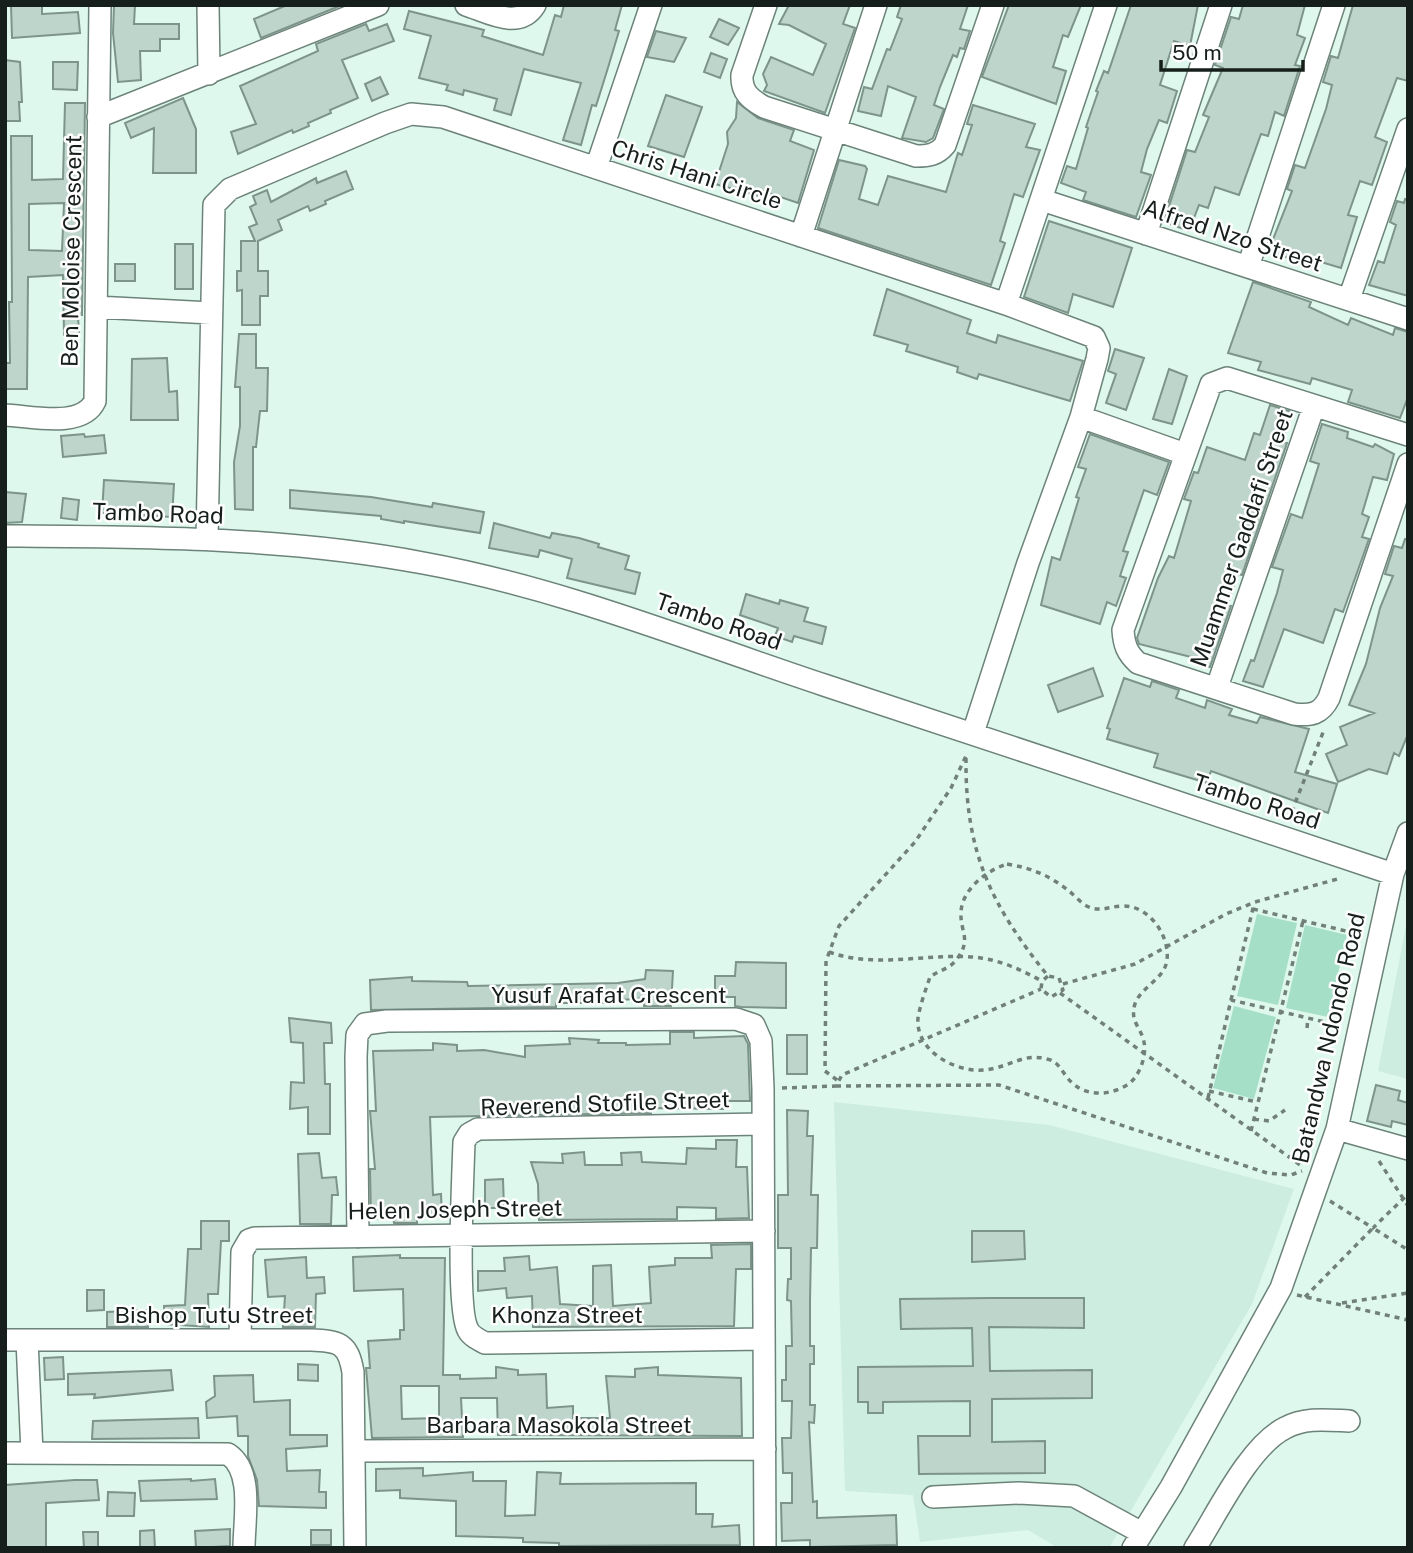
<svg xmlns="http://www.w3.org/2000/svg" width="1413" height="1553" font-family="'Public Sans',sans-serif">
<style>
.built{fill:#cceddf}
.green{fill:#a6dfc8}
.building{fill:#bdd5cb;stroke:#7d948a;stroke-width:2;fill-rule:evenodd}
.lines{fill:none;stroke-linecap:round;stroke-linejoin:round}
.minor-casing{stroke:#6c8379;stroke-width:24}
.path{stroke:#71817a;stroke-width:3.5;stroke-dasharray:5 5;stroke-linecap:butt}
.minor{stroke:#fff;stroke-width:21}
.labels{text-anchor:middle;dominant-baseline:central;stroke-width:5;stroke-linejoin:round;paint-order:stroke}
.street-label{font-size:23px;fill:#161f1b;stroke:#fefefe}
</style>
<rect width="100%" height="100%" fill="#dff8ed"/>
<path class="built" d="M1408,915v164l-30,-8z
M834,1102l215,23 245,64 -42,115 -143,244h-51l-30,-18 -108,12 -7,-47 -68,-4z"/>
<path class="green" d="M1257,914l40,9 -19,82 -41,-9z
M1305,925l42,10 -19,82 -42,-9z
M1234,1006l42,11 -22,82 -41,-11z"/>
<path class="building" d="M11,5h31v9l36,-2 2,21 -68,5z
M114,5h21l-1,19h45v15h-19v12h-20l1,29 -23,2 -5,-49z
M287,5h55l-81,33 -7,-19z
M564,5h58l-7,25 4,1 -12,40 -11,35 -4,-1 -11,40 -18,-5 18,-57 -57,-14 -13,46 -17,-5 3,-11 -33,-9 -1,5 -17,-5 2,-5 -29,-7 12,-42 -27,-7 5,-18 75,19 -2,6 61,19 12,-40 6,2z
M789,5h61l-7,19 12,4 -30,85 -61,-22 3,-6 -4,-11 8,-17 42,18 13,-31 -37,-19 -10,-1z
M901,5h67l-8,24 10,2 -6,18 -4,-1 -3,9 -4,-2 -13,32 -6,18 10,4 -11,29 -7,4 -24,-4 14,-41 -28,-11 -7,30 -23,-5 6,-24 8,2 15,-40 3,1 12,-31 -5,-2z
M1009,5h72l-13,32 -5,-2 -10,32 13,4 -10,33 -74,-27z
M1131,5h67l-8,41 -16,-5 -14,44 17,6 -10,32 -8,-3 -12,29 -6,23 10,3 -15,42 -53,-17 3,-8 -25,-9 6,-17 9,3 12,-41 -2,-1 12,-35 -2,-1 8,-20 4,2z
M1243,5h62l-8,30 8,3 -10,27 5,1 -16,50 -9,-4 -7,24 -7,-2 -22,61 -24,-8 -7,21 -9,-3 -10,26 -25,-9 23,-72 8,2 14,-35 -6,-2 20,-47 -8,-3 16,-48 8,2z
M1353,5h55v76l-11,-3 -22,59 12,5 -15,43 -12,-4 -12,34 9,2 -16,51 -50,-15 -2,5 -21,-6 24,-61 -5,-2 8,-24 10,3 21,-59 6,-24 -9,-3 8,-26 7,2z
M719,19l20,9 -11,17 -18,-8z
M366,24l3,7 18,-7 7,17 -52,19 16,38 -28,12 1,3 -23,10 1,3 -16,7 -1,-3 -54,24 -7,-22 25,-8 -16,-38 78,-35 -2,-7z
M656,31l30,7 -12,24 -27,-5z
M711,53l16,6 -7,19 -16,-6z
M5,60l15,2 2,40h-3l1,19h-15z
M53,62h25l-1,28 -24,-1z
M380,77l8,17 -16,7 -7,-17z
M666,95l36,12 -18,50 -36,-11z
M183,98l13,31v44h-43l1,-45 -23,10 -6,-15z
M737,102l21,16 36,12 -4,11 24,9 -16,53 -38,-13 -1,6 -44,-12 13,-40 -1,-12 9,-14z
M65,103h20l-3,212h-4l1,20h-15l-1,-60 -35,2 -1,112h-22v-26h5l-1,-61h3l-1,-166h21v44l31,-1zM64,203l-2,48 -33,-1v-46z
M973,105l62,19 -9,23 14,3 -17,47 -9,-3 -14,47 5,2 -14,42 -173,-57 21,-68 26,6 2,3 -8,30 19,6 10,-29 58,16 12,-39 4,2 10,-30 -5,-1z
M346,171l7,18 -28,12 1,3 -16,7 -2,-5 -30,14 4,10 -24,11v30h10v25h-8v29h-18v-35l-5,1v-20h4v-30h14l-6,-14 8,-3 -7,-17 6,-3 -3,-8 14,-6 4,12 45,-24 1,5z
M1405,199l3,1v96l-39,-11 9,-24 6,2 12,-38 -6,-3 7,-21 7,2z
M1049,221l83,27 -19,59 -40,-13 -5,19 -44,-16z
M175,244h18v45h-18z
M115,264h20v17h-20z
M1253,282l58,20 -2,5 39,18 3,-7 42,17 2,-7 13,4v65l-8,21 -52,-16 4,-12 -40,-12 -2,6 -52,-14 3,-8 -33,-9z
M887,289l84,31 -4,13 29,10 2,-8 85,26 -13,40 -91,-27 -2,5 -20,-7 1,-5 -52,-16 2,-6 -34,-10z
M239,334h17v34h12l-1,43h-7l-4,36h-3v63l-18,-1 -1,-47 6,-36v-39h-5z
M1115,349l29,9 -18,52 -20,-7 10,-29 -8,-3z
M167,358l2,34 8,-1 1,29h-47l1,-61z
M1169,369l18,7 -15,48 -19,-5z
M1270,405l22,7 -10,30 5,1 -45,132 -4,-1 -11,31 4,1 -21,61 -20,-6 1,-4 -52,-13 -2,-6 21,-60 11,-22 5,2 17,-57 -7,-2 10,-27 4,1 9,-26 38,13 9,-27 6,2z
M1322,424l26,8 -1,6 26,9 2,-3 19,10 -7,26 -14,-3 -11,37 7,3 -7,20 7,2 -26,73 -8,-3 -12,34 -39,-14 -21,58 -20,-6 8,-21 3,1 23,-68 6,-23 -11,-3 19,-53 11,4 17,-54 -9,-3z
M84,434l1,3 19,-2 2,18 -43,4 -2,-21z
M1090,434l79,28 -12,33 -13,-5 -21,61 5,1 -8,24 6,2 -10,28 -9,-4 -7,22 -59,-19 11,-48 8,3 19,-62 -3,-1 10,-28 -8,-2z
M104,480l70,4 -2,33 -70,-4z
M290,490l81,7 61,10 1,-4 51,9 -4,21 -76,-12v2l-23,-4v-3l-91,-8z
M5,492l21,2 -4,28 -17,1z
M63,498l16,2 -2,20 -16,-2z
M494,523l56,15 2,-5 27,5 20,6 -1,3 31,9 -4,13 15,4 -5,21 -68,-16 5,-19 -32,-9 -2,7 -49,-9z
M1405,539l3,1v194l-9,22 -5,-3 -7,21 -18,-5 -31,13 -12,-28 21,-9 -7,-18 34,-14 -25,-8 17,-41 14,-56 13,-32 -8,-2 9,-28 8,2z
M746,594l33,10 1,-4 28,8 -4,13 22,6 -4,17 -28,-8 -2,6 -17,-6 3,-8 -38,-13z
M1093,668l10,28 -45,16 -10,-27z
M1124,678l26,9 2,-6 27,9 -3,8 29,10 2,-8 25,9 -3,6 28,8 3,-6 49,12 -14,43 42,12 -9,29 -117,-42 -4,12 -53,-16 4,-13 -51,-15 3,-10 -3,-1z
M736,962l50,1v45l-45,-1 -6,-1v-9h-20v-21h20z
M646,970l27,1 -2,35h-27v-8l-33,3v2h-55v4l-185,3 -1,-30 42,-3v4l55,1 1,4 150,-3 27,-4z
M289,1018l42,5 1,20h-8l1,41h5v50h-22v-27l-18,2 1,-27 13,1 -1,-40 -12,-1z
M670,1032h24v6l50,-2 4,8 2,57h-27v8l-72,-1v5l-221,4 3,78 8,-1 1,22 -25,1v6h-23l-1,-6 -22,2 -1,-50h5l-5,-58h6l-3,-60 60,-1v-7l24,2v6l27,-1 41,7v-11l45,-2 -1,-6 30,2 -1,3h28v2l44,-1z
M787,1035h20v39h-20z
M1376,1085l24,6 -2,9 10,3v22l-16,-4 -1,6 -24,-6z
M787,1110l21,1 -1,25h6l-2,59h7l-1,53h-6l-1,53v45h4v18h-4v41h5l-1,18 -5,-1 4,80 4,-1v17l79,-3 1,30 -87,2v-7l-28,1 -1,-38h11v-30h-9l-1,-35h9l1,-37h-10v-21h4v-34h6l-1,-45 -4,-1 1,-21h3v-31h-13v-53h10z
M716,1140h21l-1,27h11l2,51 -33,1v-11l-39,-1v12l-138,1 -1,-36 -7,-22 32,1 -1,-9 22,-2 1,13h37l-1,-12 20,-1 1,10 44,2 1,-16 29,1z
M319,1153l3,25 14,-1 2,18h-6l-1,29h-31l-2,-70z
M503,1179l1,29h-19v-28z
M201,1221h28v20h-8l-3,53h-10l1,33 -44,-3 -1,-18 21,-1 3,-56h13z
M972,1231h52l1,28 -53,3z
M751,1244v25h-15l-2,57 -201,1 -1,-31 -25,2 -1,-10 -28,3v-20h27l-1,-13 25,-2 1,14 27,-3 3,37 33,2v-40l18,-1 2,41 38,-3 -2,-36 26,-2v-7h37l-1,-13z
M400,1255v3h45l-2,117h17v4l36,-1v-11l22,3v5l28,-1 1,34 26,-2v12h37l-4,-42 29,1v-8l23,-2v8l83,3 1,58 -244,-1 -1,-37h-36l2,39 -91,1 -6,-70h4l-2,-27 32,-2v-9h4l-1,-41 -49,2 -1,-34zM401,1386h38v32l-37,1z
M306,1257l1,21 17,-1 1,16 -9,1 -1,33h-32l2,-31 -17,1 -3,-37z
M87,1290h17v20l-17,1z
M990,1298h94v30l-95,-1 1,44 102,-1v28l-100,1v43l53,-1v32l-126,1 -1,-38h52v-35l-87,1v11h-15v-11h-10v-35l115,-1 -1,-38 -71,1 -1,-30z
M147,1310l1,17h-41v-15z
M63,1357l1,22 -19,1 -1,-22z
M298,1364l20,1v16l-20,-1z
M171,1370l2,20 -79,8 1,-4 -27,1v-21z
M253,1375l1,27 36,-2v35h37v11l-41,3 1,22 33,-1 -1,22h7v16l-67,-2 -2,-26 -9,-24v-20h-10l-1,-20 -30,2 -1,-16 9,-6 -1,-20z
M198,1418l1,20 -107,1 1,-18z
M423,1468v8l50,-4v9h33l-1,35 30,-1 2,-43 24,1 -1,11 136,-1v31h17l-1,13 27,-2 1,20 -181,1v-3l-36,-1v-4l-67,-2v-35l-56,-3v-8l-24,1v-22z
M191,1479v2l24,-2 2,20 -76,2 -2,-20z
M75,1480h22l2,20 -53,3v45h-41v-63z
M108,1492l27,1 -1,23h-27z
M230,1529v17l-34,2 -1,-17z
M154,1530l1,18h-15v-17z
M311,1530h20v15h-20z
M83,1532h15v16h-14z"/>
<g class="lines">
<g class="minor-casing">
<path id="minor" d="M208,5l1,69
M466,5c22,7 53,26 69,0
M766,5l-24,70c-1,17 8,24 22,32l152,49c12,0 21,-1 29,-11l48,-140
M98,117l280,-112
M596,168l55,-163
M1042,200l366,119
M1146,234l75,-229
M801,236l75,-231
M1248,267l86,-262
M1349,299l59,-170
M1006,304l100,-299
M96,307l115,6
M5,415c26,1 77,14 90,-14l5,-396
M1081,417l104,37
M1408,435l-181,-57 -16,6 -88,246c1,15 4,23 15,33l156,51c17,2 27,0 35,-16l79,-234
M5,536c140,1 280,1 418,27 138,25 268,78 401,122 189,63 380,125 569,189
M207,539l7,-334 16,-16 155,-66 26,-9 32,3 563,187 88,33 5,11 -2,11 -16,58 -53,146 -55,170
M1217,687l97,-281
M762,1124l-284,5 -9,5 -5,8c-1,33 -8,167 4,188 3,6 11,10 17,13l279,-4
M1337,1129l71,20
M358,1237l-2,-180 1,-22 8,-11 22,-3 349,-2 18,6 7,16 2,48 2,459
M5,1340h306c28,1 37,3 42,32l2,176
M27,1340l5,113
M240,1340l2,-88 7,-12 6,-2 509,-7
M354,1451l411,-2
M5,1453l223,1c26,17 16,65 16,94
M933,1497l86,-4 55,3 68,37
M1133,1548l38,-61 110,-199 56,-159 56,-255 15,-41
M1195,1548c22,-34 54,-102 90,-120 20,-11 42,-8 64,-7"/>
</g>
<path class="path" d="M966,758c-1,93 24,146 82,218l11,2 4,12 -12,7 -10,-8 1,-8 6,-5
M1288,821l36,-91
M1007,864c24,4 42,11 62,27 5,4 10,10 16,14 14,8 22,2 36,1 27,-2 49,29 46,54 -3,24 -38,29 -33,58 2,8 9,16 10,24 3,14 -5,36 -17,43 -20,12 -46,12 -61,-9 -6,-8 -9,-15 -19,-17 -22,-6 -35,6 -56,10 -30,7 -76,-16 -73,-51 2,-13 8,-29 12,-41 9,-7 20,-8 27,-18 15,-20 3,-27 4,-46 0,-23 26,-43 46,-49z
M1253,909l93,22
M829,952c51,18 103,-1 152,6 22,3 42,13 61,23
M1063,984l72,-20 91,-50 29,-12 86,-24
M1060,993l243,174
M1231,1000l23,-96
M1307,1028l1,-10
M837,1080l-12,-9 1,-110 13,-35 76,-84 36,-54 15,-32
M836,1086l163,-1 268,88 24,2 11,-4
M782,1088l54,-2 6,-11 199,-86
M1209,1091l48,11
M1208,1098l23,-98 94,22
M1254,1119l15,2 16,-11
M1251,1131l52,-210
M1379,1161l29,45
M1330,1201l43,27 35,-34
M1297,1295l111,25
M1305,1297l68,-69 35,22
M1342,1303l66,-10"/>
<use href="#minor" class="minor"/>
</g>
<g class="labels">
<g class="street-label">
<text transform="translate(697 174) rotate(18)">Chris Hani Circle</text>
<text transform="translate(1233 235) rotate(18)">Alfred Nzo Street</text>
<text transform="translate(71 251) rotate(-89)">Ben Moloise Crescent</text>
<text transform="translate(158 513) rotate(2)">Tambo Road</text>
<text transform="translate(1241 538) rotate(-71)">Muammer Gaddafi Street</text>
<text transform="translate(719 621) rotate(19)">Tambo Road</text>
<text transform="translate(1257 801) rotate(18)">Tambo Road</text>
<text x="609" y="994">Yusuf Arafat Crescent</text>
<text transform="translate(1328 1038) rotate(-77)">Batandwa Ndondo Road</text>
<text transform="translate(605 1103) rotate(-2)">Reverend Stofile Street</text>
<text transform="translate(455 1209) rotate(-1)">Helen Joseph Street</text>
<text x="214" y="1314">Bishop Tutu Street</text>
<text x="567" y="1314">Khonza Street</text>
<text x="559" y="1424">Barbara Masokola Street</text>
</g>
</g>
<rect width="1413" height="1553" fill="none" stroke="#161f1b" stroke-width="14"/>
<path d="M1161 60v10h142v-10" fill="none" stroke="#161f1b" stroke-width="3.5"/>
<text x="1172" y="60" font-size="21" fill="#161f1b" stroke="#fefefe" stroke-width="5" paint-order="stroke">50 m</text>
</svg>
